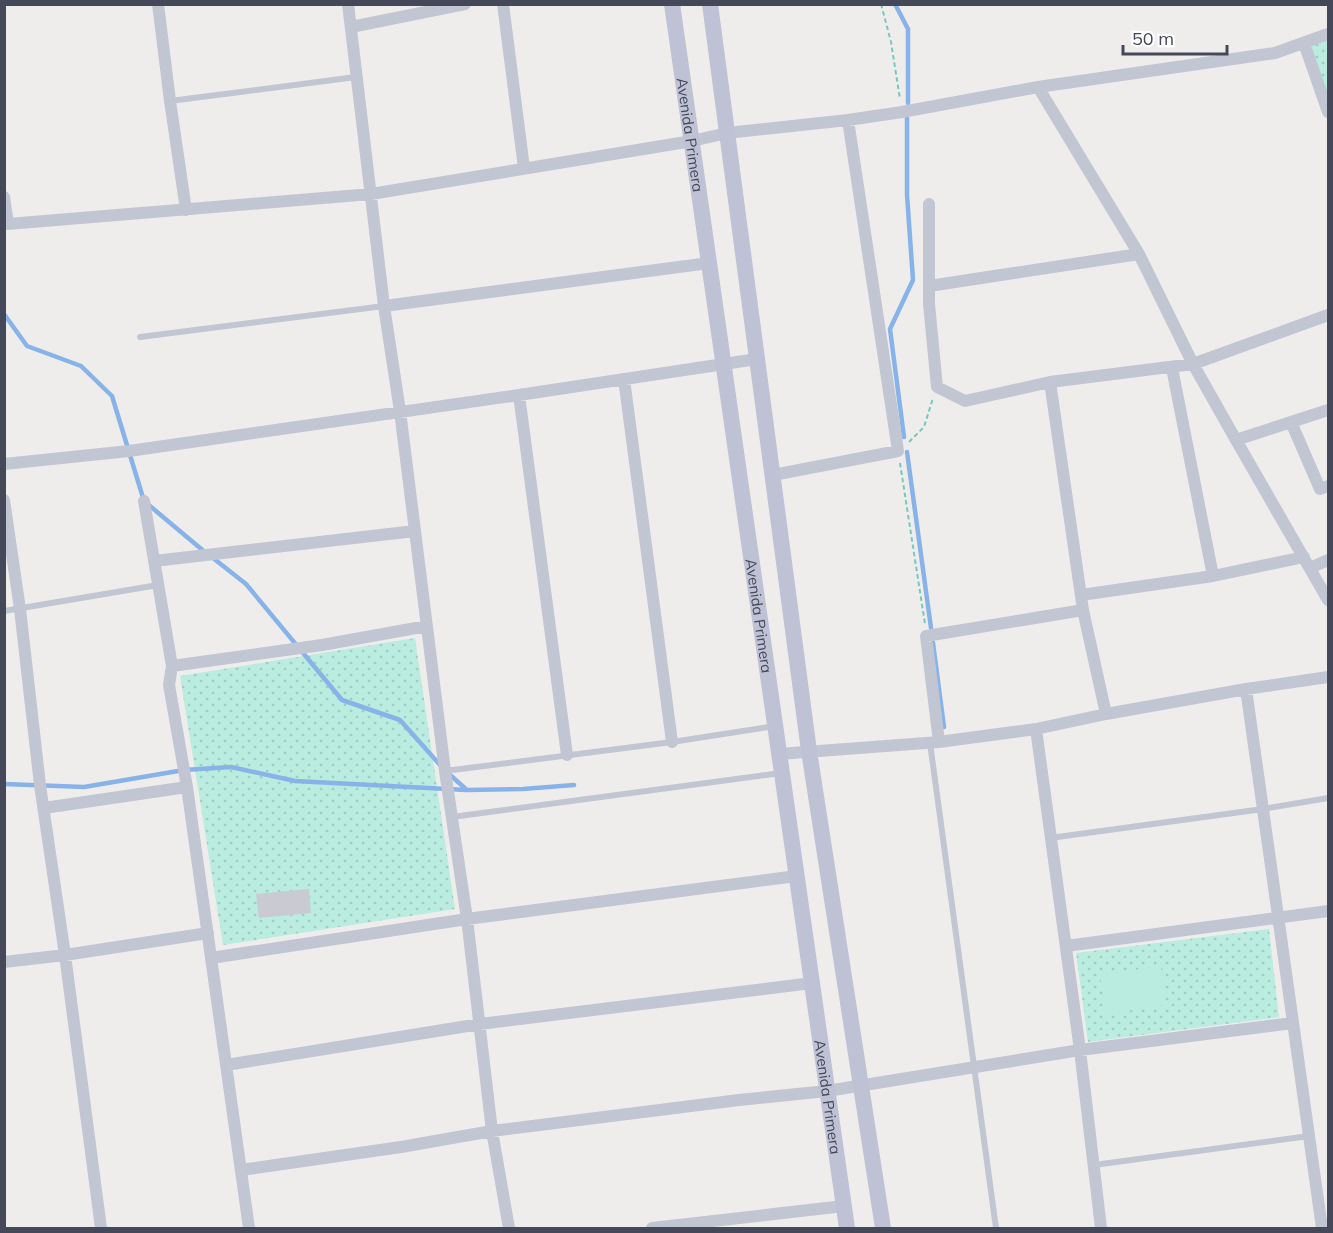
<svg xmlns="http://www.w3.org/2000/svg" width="1333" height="1233" font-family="Mulish,sans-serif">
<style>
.grass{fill:url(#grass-dots)}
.garden{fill:#baecdf}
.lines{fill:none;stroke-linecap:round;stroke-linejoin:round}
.stream{stroke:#88b3e8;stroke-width:4.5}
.building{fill:#c9cad2}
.path{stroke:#74c9bd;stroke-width:2;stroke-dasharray:4.5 3;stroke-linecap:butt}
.service{stroke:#c2c6d3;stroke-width:6}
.minor{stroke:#c2c6d3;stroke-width:12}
.secondary{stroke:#bfc2d5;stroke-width:16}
.labels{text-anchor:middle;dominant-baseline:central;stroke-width:4.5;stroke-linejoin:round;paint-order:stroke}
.street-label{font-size:15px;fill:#454859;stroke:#fff}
</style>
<defs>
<pattern id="grass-dots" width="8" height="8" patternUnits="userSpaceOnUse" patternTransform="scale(1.5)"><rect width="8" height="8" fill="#baecdf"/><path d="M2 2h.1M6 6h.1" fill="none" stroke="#a1ccc2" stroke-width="1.8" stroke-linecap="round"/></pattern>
</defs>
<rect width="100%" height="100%" fill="#efedec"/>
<path class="grass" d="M1328,40v65l-17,-59z
M415,638l40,271 -232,36 -43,-269z
M1269,929l10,88 -191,25 -12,-89z"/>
<path class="garden" d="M1161,966l5,39 -60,9 -6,-39z"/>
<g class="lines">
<path class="stream" d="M895,4l13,25v74
M4,314l23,32 54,20 31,30 32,105 62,52
M904,437l-14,-108 23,-49 -6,-85v-77
M907,452l24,176
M213,558l33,26 96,116 58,20 41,46
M933,643l11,84
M449,774l18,16 56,-1 51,-4
M4,784l80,3 100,-17 47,-3 64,14 171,9"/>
</g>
<path class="building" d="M309,889l2,24 -52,5 -3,-24z"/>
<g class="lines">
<path class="path" d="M881,4l10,38 9,57
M909,442l15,-15 9,-29
M900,463l25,161"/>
<path class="service" d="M170,101l186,-24
M140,337l244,-31
M4,611l154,-26
M930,743l66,485
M445,771l227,-29 103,-16
M452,817l329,-44
M1050,838l213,-29 65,-11
M1094,1165l215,-29"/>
<path class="minor" d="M158,4l12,97 16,109
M348,4l36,302 16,105 45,360 22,148 25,212 17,97
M503,4l21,164
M351,27l114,-23
M1304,43l24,69
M1038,87l101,167 54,110 43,76 92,160
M4,197l4,27 363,-30 321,-53 35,-8 121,-13 54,-8 136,-25 237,-34 53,-19
M929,204v100l8,83 28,14 85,-19 143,-18 135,-49
M929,286l210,-32
M384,306l325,-43
M1172,368l41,208
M624,379l48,363
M1050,382l33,228 23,104
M519,395l48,360
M1291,422l29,67 8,-3
M1236,440l92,-30
M4,464l125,-13 390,-56 238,-36
M773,475l125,-24 -50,-331
M4,500l16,109 20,176 25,170 36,273
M144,501l28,165 -3,19 18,102 62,441
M154,561l261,-30
M1310,568l18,-8
M1081,595l132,-19 91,-19
M172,666l150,-21 105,-19
M1246,689l76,539
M1036,729l44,321 21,178
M939,742l-13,-106 157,-26
M779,754l160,-12 97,-13 70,-15 140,-25 82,-12
M44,808l143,-21
M1066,946l262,-35
M211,958l256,-39 330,-43
M4,962l61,-7 143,-22
M226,1065l254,-41 332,-41
M241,1170l160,-23 91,-16 247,-31 88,-9 253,-41 213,-27
M652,1228l192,-22"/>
<g class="secondary">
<path id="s1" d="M672,4l175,1224"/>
<path d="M710,4l99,747 74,477"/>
</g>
</g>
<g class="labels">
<g class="street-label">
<text stroke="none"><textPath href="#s1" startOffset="132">Avenida Primera</textPath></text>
<text stroke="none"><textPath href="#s1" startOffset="618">Avenida Primera</textPath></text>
<text stroke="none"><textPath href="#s1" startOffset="1104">Avenida Primera</textPath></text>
</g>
</g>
<rect width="1333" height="1233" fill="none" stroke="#454859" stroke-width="12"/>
<path d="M1123 45v9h104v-9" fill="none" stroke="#454859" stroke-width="3"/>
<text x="1132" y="45" font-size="18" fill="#454859" stroke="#ffffff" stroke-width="4.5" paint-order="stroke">50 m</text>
</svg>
